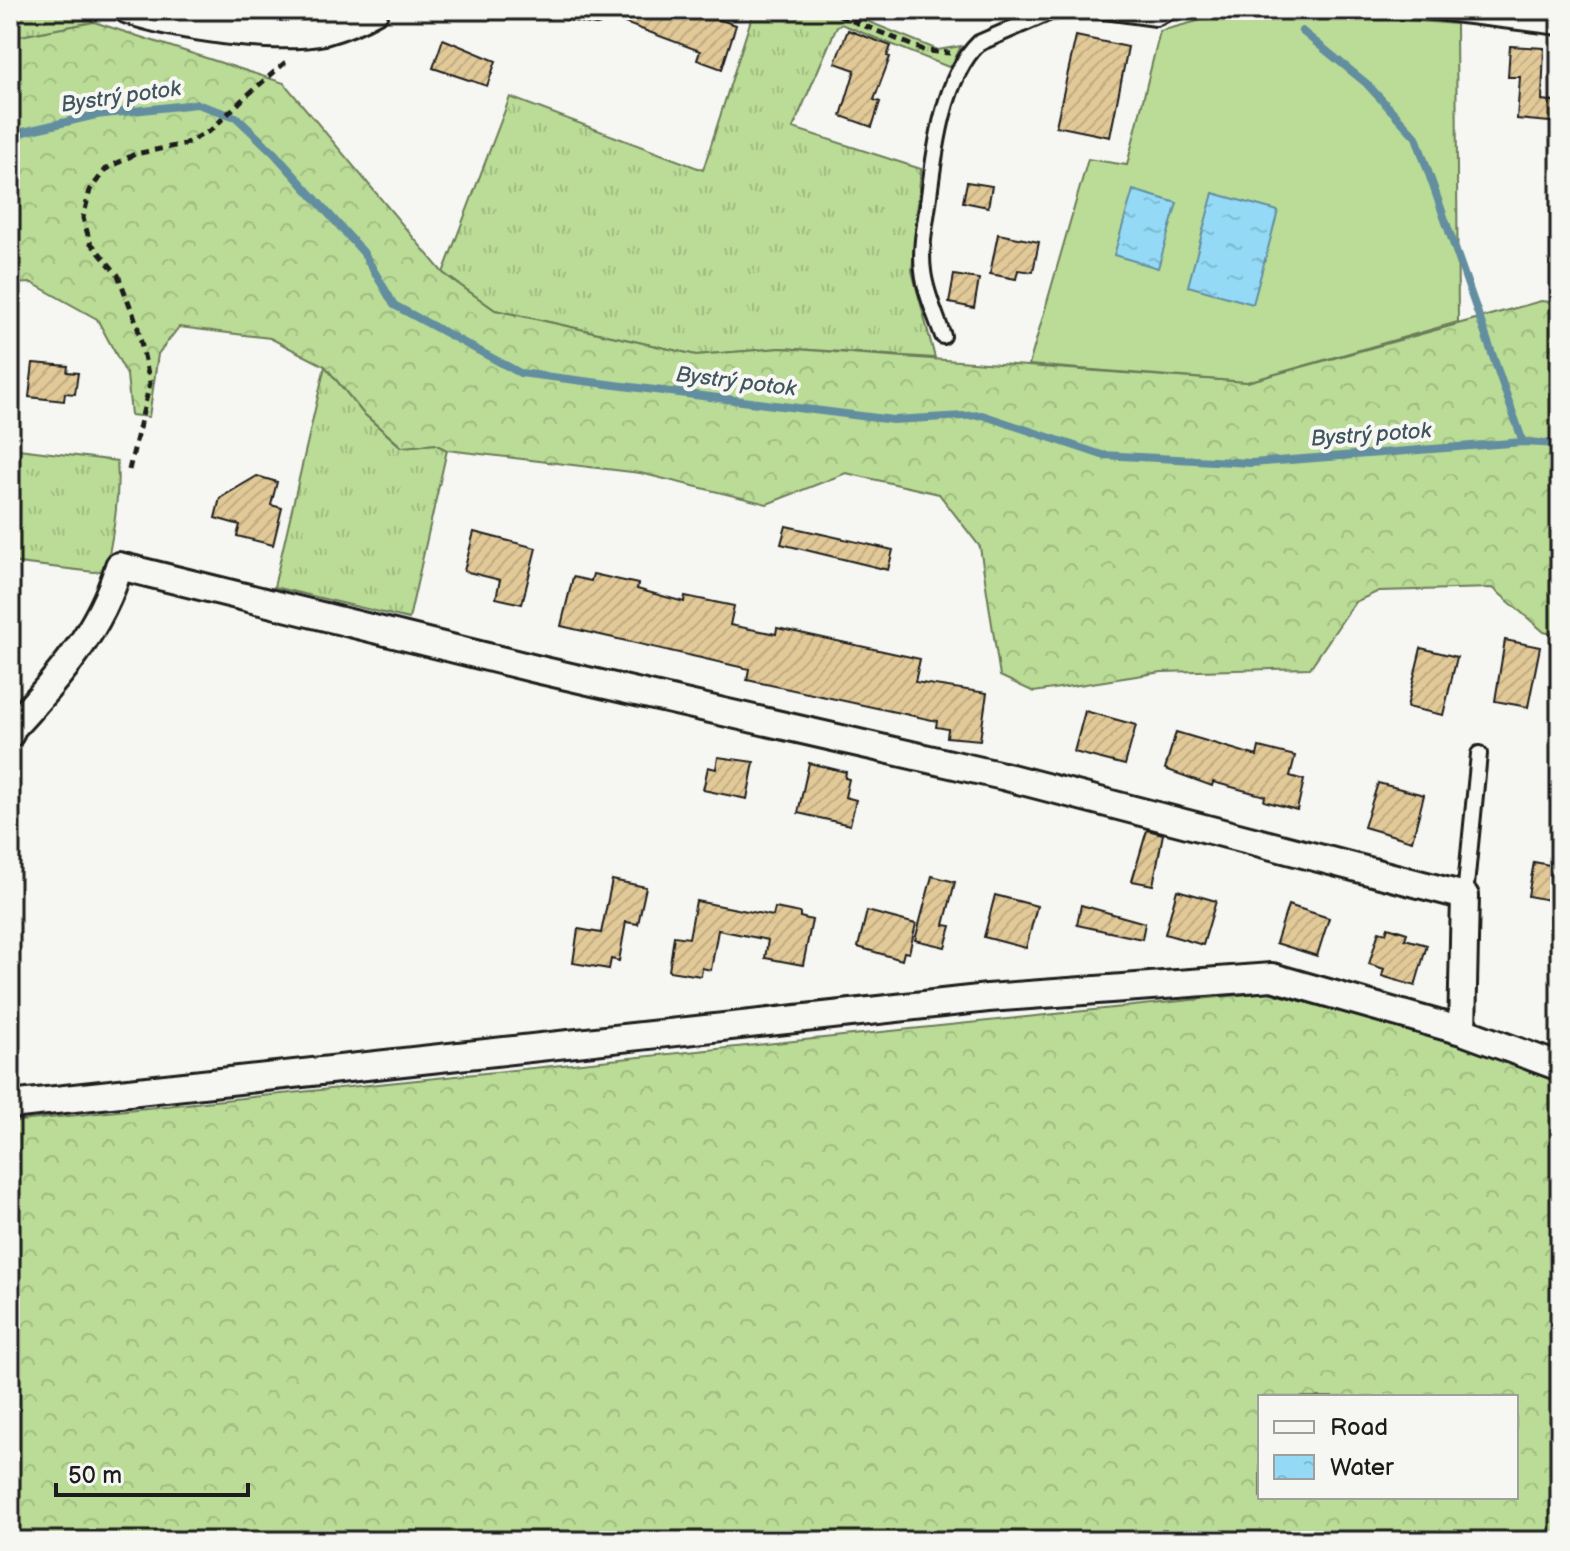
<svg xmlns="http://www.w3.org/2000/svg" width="1570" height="1551" font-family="'Balsamiq Sans',sans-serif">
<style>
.grass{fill:url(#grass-tufts);stroke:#6b7c59;stroke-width:2}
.forest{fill:url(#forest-crowns);stroke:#6b7c59;stroke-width:2;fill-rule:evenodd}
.garden{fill:#badc96;stroke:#6b7c59;stroke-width:2}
.water{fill:url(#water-ripples);stroke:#648e9f;stroke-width:2}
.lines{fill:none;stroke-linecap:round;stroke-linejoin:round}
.stream{stroke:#648e9f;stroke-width:8}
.building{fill:url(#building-hatch);stroke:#1c1c1c;stroke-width:2}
.lane-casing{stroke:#1c1c1c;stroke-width:20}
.street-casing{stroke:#1c1c1c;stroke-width:32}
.path{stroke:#1c1c1c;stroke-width:5;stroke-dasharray:8 6;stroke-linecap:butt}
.lane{stroke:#f6f6f2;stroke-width:14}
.street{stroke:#f6f6f2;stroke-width:26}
.labels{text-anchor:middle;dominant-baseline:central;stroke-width:8;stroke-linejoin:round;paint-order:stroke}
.water-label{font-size:22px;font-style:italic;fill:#40555d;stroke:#f6f6f2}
</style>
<defs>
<pattern id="grass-tufts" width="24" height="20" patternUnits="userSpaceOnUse" patternTransform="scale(2)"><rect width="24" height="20" fill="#badc96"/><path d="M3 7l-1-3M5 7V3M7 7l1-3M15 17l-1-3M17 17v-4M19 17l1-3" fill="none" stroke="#9fbc81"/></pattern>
<pattern id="forest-crowns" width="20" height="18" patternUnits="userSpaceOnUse" patternTransform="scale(2)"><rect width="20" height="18" fill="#badc96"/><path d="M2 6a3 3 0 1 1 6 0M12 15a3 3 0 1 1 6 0" fill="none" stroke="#9fbc81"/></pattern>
<pattern id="water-ripples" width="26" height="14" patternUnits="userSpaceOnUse" patternTransform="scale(2)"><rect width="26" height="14" fill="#94daf6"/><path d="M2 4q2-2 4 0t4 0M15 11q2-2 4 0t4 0" fill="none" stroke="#7fbad2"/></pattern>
<pattern id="building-hatch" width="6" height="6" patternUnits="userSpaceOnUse" patternTransform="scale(2)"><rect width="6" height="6" fill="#e2c998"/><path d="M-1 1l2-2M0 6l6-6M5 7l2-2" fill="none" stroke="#c1ac82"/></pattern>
</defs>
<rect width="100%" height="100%" fill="#f6f6f2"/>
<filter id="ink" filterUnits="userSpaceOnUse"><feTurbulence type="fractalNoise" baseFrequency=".0125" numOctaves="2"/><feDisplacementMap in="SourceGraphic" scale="16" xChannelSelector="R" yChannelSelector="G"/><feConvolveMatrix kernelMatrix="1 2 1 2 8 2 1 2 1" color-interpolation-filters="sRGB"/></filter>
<g filter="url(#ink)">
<path class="grass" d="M10,10h66l18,12 -84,16z
M754,10h86l98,40 23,-4 -10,22 -110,-44 -4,2 -44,102 128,41 -9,102 23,87 -154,-10 -85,7 -201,-45 -52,-37 67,-176 193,73z
M325,366l38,47 38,34 34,-3 12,6 -38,169 -135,-32z
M10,448l107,13c3,37 -4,73 -11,109l-12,2 -84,-10z"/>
<path class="forest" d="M94,22l190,61 159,190 52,37 201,45 85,-7 466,34 294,-81 19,2v333l-16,-4 -51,-44 -114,3 -24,11 -45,66 -148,4 -128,20 -34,-16 -20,-129 -41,-53 -93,-21 -79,31 -127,-31 -193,-23 -12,-6 -33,3 -39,-34 -38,-47 -55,-28 -91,-11 -21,27 -9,63 -18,-2 -4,-40 -30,-56 -65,-36 -22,1v-246z
M1268,992l189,52 103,33v464h-1550v-419zM1260,1397h256v100h-256z"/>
<path class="garden" d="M1239,10h34l183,14 2,298 -211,60 -218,-17 59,-206 39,6 33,-134z"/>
<path class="water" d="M1133,190l44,13 -19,65 -44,-13z
M1213,193l65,18 -25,93 -65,-18z"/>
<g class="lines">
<path class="stream" d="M1302,31l64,52 50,54 107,305
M10,135l86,-20 101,-11 39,13 38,36 89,99 31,53 126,68 373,47 89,-5 120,40 149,8 272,-21 37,2"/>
</g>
<path class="building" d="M604,10h106l-2,6 28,9 -14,44 -25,-9 3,-9 -94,-35z
M848,30l43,16 -4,10 3,1 -16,43 6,2 -8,25 -31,-11 14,-46 -20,-7z
M1076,36l52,11 -18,90 -54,-11z
M443,39l53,22 -9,25 -54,-18z
M1510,46l34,2 -2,52 18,2v21l-43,-4 3,-42h-12z
M967,182l25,4 -4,21 -25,-5z
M998,234l41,8 -6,30 -15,-2 -2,9 -26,-5z
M954,275l25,4 -5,29 -25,-5z
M33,363l35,3 -1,6 11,1 -3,21 -10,-1 -1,8 -35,-4z
M257,476l20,6 -6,23 11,3 -9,37 -36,-9 3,-11 -25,-7 5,-20z
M786,526l107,24 -5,20 -107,-26z
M474,532l62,16 -14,56 -26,-6 4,-18 -36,-9z
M593,574l45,10 -1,5 47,13 1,-6 49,10 -4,19 46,9 1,-6 143,31 -5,23 72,11 -7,47 -33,-3 1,-8 -12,-2 1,-6 -190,-41 2,-11 -188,-43 12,-49 18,4z
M1505,640l35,7 -12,60 -33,-6z
M1421,648l36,9 -14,58 -36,-8z
M1085,711l51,14 -11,40 -51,-13z
M1176,732l81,24 2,-9 36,9 -5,20 14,4 -7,30 -33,-9 1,-5 -52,-14 -1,4 -47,-17z
M718,757l36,5 -7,37 -44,-9 5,-23 8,2z
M809,763l37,9 -1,6 4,1 -4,18 11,3 -6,25 -52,-12z
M1378,783l46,12 -12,46 -48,-14z
M1147,830l16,4 -10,51 -21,-4z
M1534,862l26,5v35l-32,-6z
M932,876l23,6 -11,43 7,1 -6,21 -30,-7z
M612,880l34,7 -8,37 -12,-2 -7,39 -8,-2 -2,10 -36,-6 5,-34 23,4z
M1177,890l39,11 -13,44 -38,-11z
M995,895l42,11 -11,42 -42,-11z
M696,901l77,15 2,-8 25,5v4l12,3 -9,45 -38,-7 3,-18 -50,-10 -7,40 -9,-2 -1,8 -32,-5 5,-35 15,2z
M1081,905l64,18 -3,16 -65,-14z
M1288,905l41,13 -12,38 -41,-13z
M867,911l49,13 -7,29 -5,-1 -2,8 -44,-13z
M1388,927l19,6 -2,6 22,6 -12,41 -33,-10 2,-7 -15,-5 10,-33 7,2z"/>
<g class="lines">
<g class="lane-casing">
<path id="lane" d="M563,10l33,6
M1098,10l58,8 17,-8
M1420,10l140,17
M943,336c-7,-20 -18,-44 -20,-65 -3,-21 2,-46 5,-67 6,-48 14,-126 51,-161l71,-31 17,-2
M1465,896l14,-142"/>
</g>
<g class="street-casing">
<path id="street" d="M128,10c46,16 148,31 196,21 18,-5 35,-12 51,-21
M10,734l2,-6c45,-49 89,-98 107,-162l417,103 467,107 462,120 -3,135
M10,1105l978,-107 284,-21 190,54 98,36"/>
</g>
<path class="path" d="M826,10l100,41 24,2
M129,470l21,-87 -13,-59 -19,-49 -28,-33 -7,-24 7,-28 16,-21 29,-15 50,-10 26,-14 33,-32 44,-38"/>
<use href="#lane" class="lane"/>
<use href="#street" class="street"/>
</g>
</g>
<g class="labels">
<g class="water-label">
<text transform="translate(121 97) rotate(-8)">Bystrý potok</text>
<text transform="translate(736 382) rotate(7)">Bystrý potok</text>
<text transform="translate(1371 435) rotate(-4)">Bystrý potok</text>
</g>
</g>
<rect width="1570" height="1551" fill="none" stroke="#f6f6f2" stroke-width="40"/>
<rect x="20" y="20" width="1530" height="1511" fill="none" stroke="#1c1c1c" stroke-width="3" filter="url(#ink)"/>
<rect x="1258" y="1395" width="260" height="104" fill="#f6f6f2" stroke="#9f9f9c" stroke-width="2"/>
<rect x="1274" y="1421" width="40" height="12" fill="#f6f6f2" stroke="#9f9f9c" stroke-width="2"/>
<text x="1330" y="1435" font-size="24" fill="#1c1c1c">Road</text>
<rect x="1274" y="1455" width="40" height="24" fill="url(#water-ripples)" stroke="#9f9f9c" stroke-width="2"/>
<text x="1330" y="1475" font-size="24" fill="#1c1c1c">Water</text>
<path d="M56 1483v12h192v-12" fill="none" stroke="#1c1c1c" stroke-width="4"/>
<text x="68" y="1483" font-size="24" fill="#1c1c1c" stroke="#f6f6f2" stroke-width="6" paint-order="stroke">50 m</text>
</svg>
